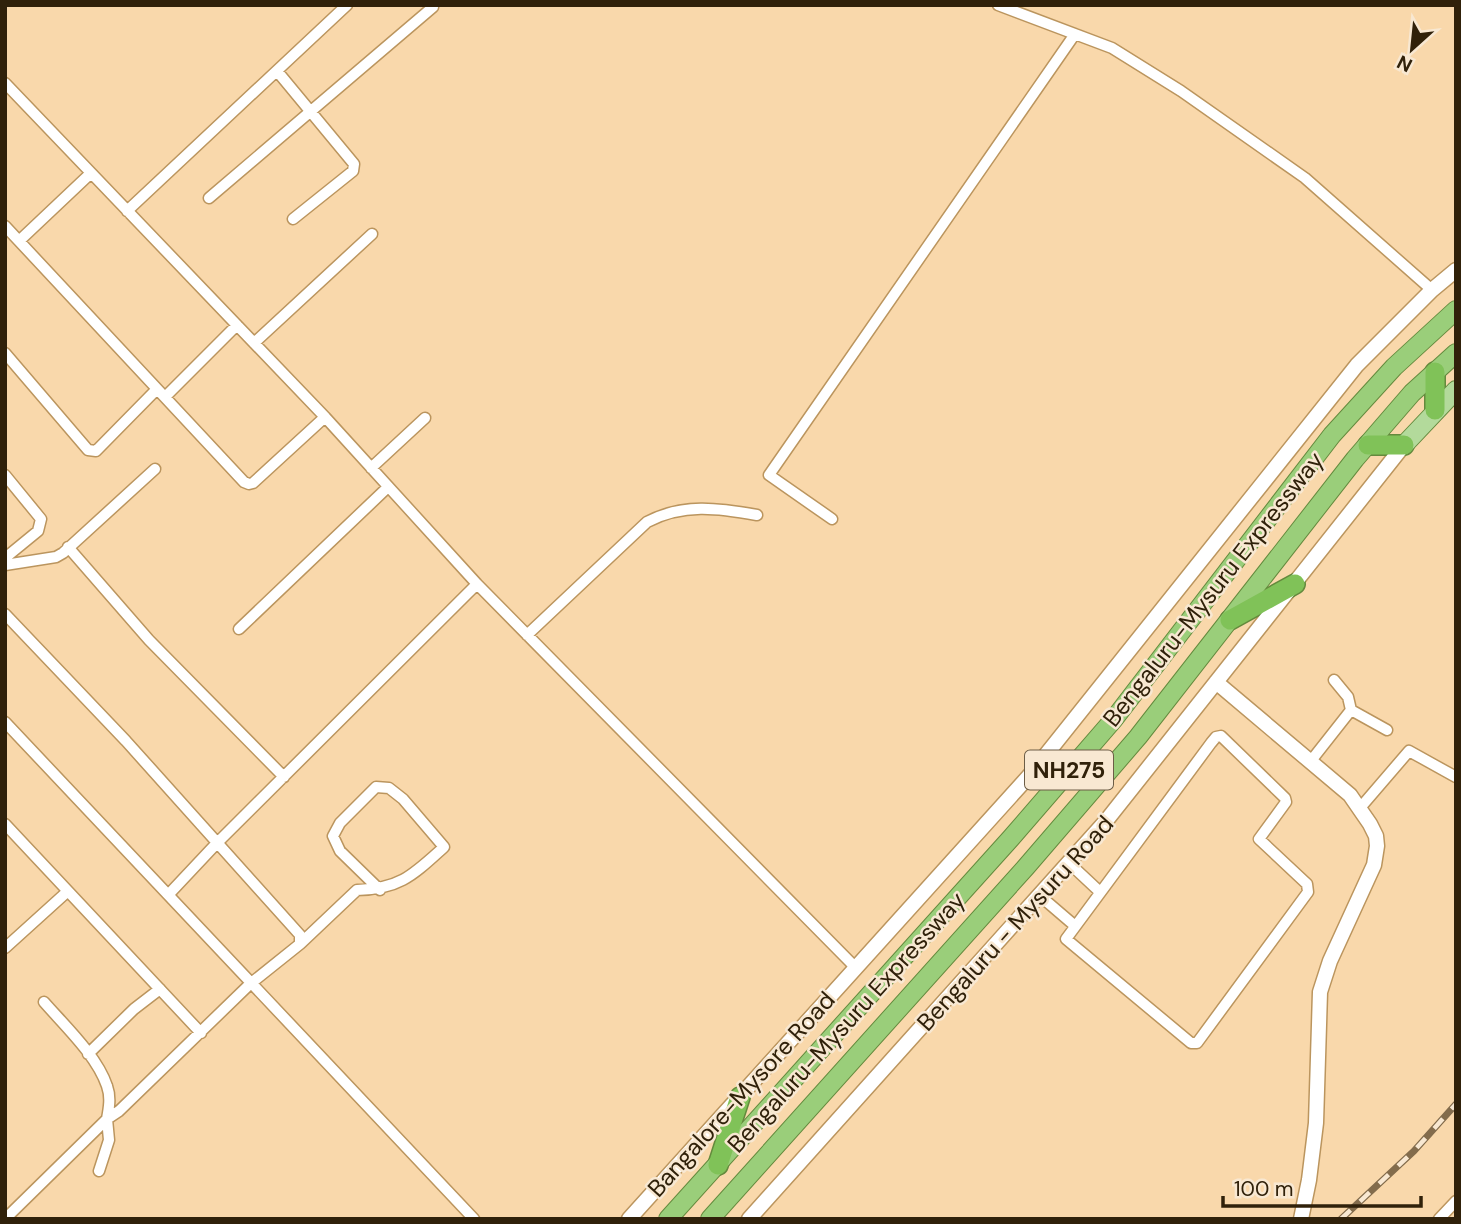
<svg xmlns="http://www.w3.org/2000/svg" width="1461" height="1224" font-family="'DM Sans',sans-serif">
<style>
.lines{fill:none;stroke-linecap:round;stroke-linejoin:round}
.minor-casing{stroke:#bb955e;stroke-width:13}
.tertiary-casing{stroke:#bb955e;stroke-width:17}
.primary-casing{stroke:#648a3d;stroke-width:20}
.trunk-casing{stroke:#648a3d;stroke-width:20}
.motorway-casing{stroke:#648a3d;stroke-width:22}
.minor{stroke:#fff;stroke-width:10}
.tertiary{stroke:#fff;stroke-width:14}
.primary{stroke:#b3da9b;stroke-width:18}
.trunk{stroke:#9ace7a;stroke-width:18}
.motorway{stroke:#80c258;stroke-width:19}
.rail-casing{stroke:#836c4c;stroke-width:7}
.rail{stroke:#f8e8d2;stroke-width:4.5;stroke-dasharray:13;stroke-linecap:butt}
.labels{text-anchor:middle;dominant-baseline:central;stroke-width:5;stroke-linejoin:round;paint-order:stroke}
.shield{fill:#f8e8d2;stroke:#6c5d46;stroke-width:2}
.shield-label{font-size:23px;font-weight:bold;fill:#30210a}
.street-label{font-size:24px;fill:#30210a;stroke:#f8e8d2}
</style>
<rect width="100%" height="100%" fill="#f9d8ab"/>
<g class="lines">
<g class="minor-casing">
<path id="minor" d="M998,5l114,43 69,43 124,87 127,112
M277,71l77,93 -1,7 -60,48
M5,83l320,334 152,167 378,383
M209,198l224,-191
M127,211l220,-206
M5,226l239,256 5,2 4,-1 72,-66
M19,241l72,-68
M254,343l118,-109
M5,353l83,97 8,1 61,-62
M165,397l72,-72
M371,468l54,-50
M5,475l36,44 -3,12 -33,27
M832,519l-63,-44 306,-441
M68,547l81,93 135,137
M5,565l51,-8 7,-4 92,-84
M5,614l121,127 174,194v9l-50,40 -131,127 -12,8 2,21 -10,31
M239,629l149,-142
M527,635l120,-113c36,-19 71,-14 110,-7
M1334,680l14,17 3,13
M5,722l469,497
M1221,736l64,62 1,4 -27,37 48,45 1,8 -111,151h-6l-125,-104 145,-196 5,-6z
M1310,762l41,-52 36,20
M1360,808l49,-57 47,26
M5,824l196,209
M1069,863l31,29
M169,894l47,-50 261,-260
M1039,895l35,30
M300,944l57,-54c43,-1 56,-15 87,-43l-41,-48 -14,-11 -13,-1 -36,36 -7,13 7,15 40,39
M5,948l63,-57
M88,1054l46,-45 26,-20
M5,1219l102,-100c2,-11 4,-22 0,-33 -10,-30 -42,-60 -63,-84
M1439,1219l17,-18"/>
</g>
<g class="tertiary-casing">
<path id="tertiary" d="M1216,682l134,113 20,29 6,12 1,10 -3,19 -44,96 -10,31 -4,131 -7,57 -8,39
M629,1219l400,-443 328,-411 75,-75 24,-20
M749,1219l357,-398 298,-376"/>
</g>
<g class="primary-casing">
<path id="primary" d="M1404,445l52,-55"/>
</g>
<g class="trunk-casing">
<path id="trunk" d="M668,1219l343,-381 103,-119 218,-284 62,-68 62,-57
M710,1219l316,-352 112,-130 217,-278 57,-66 44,-40"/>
</g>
<g class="motorway-casing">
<path id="motorway" d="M1435,372v38
M1368,445h36
M1230,620l65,-36
M718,1165l22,-68"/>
</g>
<use href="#minor" class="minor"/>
<use href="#tertiary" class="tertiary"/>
<use href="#primary" class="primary"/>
<use href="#trunk" class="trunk"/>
<use href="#motorway" class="motorway"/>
<g class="rail-casing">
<path id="rail" d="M1341,1219l73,-68 42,-47"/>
</g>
<use href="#rail" class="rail"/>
</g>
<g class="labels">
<rect class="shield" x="1025" y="750.5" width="88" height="39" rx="5"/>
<g class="shield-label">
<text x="1069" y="770">NH275</text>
</g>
<g class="street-label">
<text transform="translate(1213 589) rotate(-52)">Bengaluru-Mysuru Expressway</text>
<text transform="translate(1015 923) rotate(-48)">Bengaluru - Mysuru Road</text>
<text transform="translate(846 1022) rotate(-48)">Bengaluru-Mysuru Expressway</text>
<text transform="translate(741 1094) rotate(-48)">Bangalore-Mysore Road</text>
</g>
</g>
<rect width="1461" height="1224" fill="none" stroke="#30210a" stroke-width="14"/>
<g transform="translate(1412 49) rotate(207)" stroke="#f8e8d2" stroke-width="5" paint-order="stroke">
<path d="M0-5L12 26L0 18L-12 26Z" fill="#30210a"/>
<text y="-10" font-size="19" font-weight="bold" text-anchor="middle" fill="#30210a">N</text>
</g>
<path d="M1223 1196v10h198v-10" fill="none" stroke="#30210a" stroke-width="3.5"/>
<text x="1234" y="1196" font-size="21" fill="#30210a" stroke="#f8e8d2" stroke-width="5" paint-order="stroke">100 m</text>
</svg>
